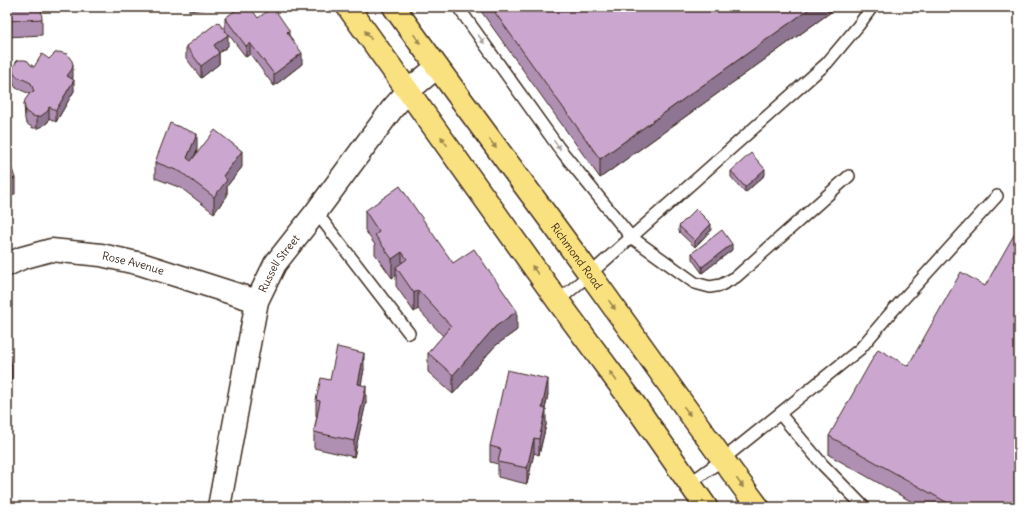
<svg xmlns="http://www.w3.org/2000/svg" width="1026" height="514" font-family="Delius,sans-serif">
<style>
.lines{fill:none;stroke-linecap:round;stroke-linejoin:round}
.service-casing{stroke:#3b2a1e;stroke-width:14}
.minor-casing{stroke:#3b2a1e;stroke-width:25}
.trunk-casing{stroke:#3b2a1e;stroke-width:25}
.service{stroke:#fff;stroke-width:11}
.minor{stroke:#fff;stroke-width:22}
.trunk{stroke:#fae180;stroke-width:22}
.wall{fill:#af8fb2;stroke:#3b2a1e}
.shaded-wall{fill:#8e7491;stroke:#3b2a1e}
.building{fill:#cba6cf;stroke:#3b2a1e}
.oneway{fill:#9a864f}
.oneway2{fill:#a79f9a}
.labels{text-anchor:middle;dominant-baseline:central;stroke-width:3;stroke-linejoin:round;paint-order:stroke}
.street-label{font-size:11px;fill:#3b2a1e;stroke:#fff}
</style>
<rect width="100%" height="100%" fill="#fff"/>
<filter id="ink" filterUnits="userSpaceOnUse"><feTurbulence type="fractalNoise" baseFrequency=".025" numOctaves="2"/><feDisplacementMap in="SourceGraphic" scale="8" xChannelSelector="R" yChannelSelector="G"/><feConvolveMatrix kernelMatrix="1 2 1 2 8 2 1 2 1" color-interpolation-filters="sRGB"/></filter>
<g filter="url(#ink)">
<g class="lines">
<g class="service-casing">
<path id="service" d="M458,7l101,141 72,89 64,46 15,4 11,-2 15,-8 113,-101
M316,212l93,121
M558,301l32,-27 237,-211 31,-37 14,-19
M780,414l43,51 41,42
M690,483l32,-23 138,-111 27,-32 110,-121"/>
</g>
<g class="minor-casing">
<g id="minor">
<path id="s1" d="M7,265l15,-7 29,-8 50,5 40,9 116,37"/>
<path id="s2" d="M219,507l38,-206 18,-37 41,-52 76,-103 16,-18 29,-24"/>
</g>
</g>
<g class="trunk-casing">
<g id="trunk">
<path d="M348,7l210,294 79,107 69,99"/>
<path id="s3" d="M394,7c64,90 130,177 195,266 57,78 111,157 169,234"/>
</g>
</g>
<use href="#service" class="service"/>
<use href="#minor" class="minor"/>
<use href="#trunk" class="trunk"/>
</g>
<path class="wall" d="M7,7l35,12v16l-35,2z
M189,7h29l-29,4z
M478,7h353v5l-231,166z
M225,18h33l31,18 13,28 -28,22 -24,-32 -4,3 -21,-27z
M186,46h42l-9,7v11l-18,14 -15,-20z
M30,64l4,3 39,10 -1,2 2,12 -18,31 -7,-4 -1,4 -7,5 -4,1h-4l-7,-5 -1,-4 -1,-15 6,-10 -14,-6 -2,-3 -1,-6v-11z
M197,150l-1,5 46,12 -15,19v10l-13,17 -33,-25 -26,-10v-16z
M731,171l34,4 -20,18 -14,-16z
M365,211l88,52 64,67 -22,16 -42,48 -25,-22v-19l15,-17 -25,-27 -4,3 -18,-26v-11l-4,3 -17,-24v-9l-10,-15z
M679,226l32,4 -16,17 -16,-15z
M732,250l-30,23 -10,-14v-6z
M985,286l34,221h-98l-92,-52v-19l79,-70z
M364,369l-3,16 5,17 -12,55 -40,-9v-16l3,-16h-1v-16l14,-20z
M548,394l-3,15 1,16 -7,30 -5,-2 -7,31 -29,-7v-13l-8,-2v-16z"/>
<path class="shaded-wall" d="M812,7h19v5l-231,166v-19z
M289,30v11l-2,-9z
M228,35v11l-9,7v11l-18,14v-12l13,-21z
M250,43v11l-4,3v-11z
M302,53v11l-28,22v-12z
M73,65v12l-1,4 -5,-5z
M74,80v11l-18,31v-12z
M49,107v11l-1,4 -7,5 -4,1v-11z
M197,134v16l-10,24v-16z
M242,151v16l-15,19v10l-13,17v-16l9,-21z
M765,169v6l-20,18v-6z
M15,178v16l-8,2v-16z
M711,224v6l-16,17v-6z
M732,244v6l-30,23v-6z
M402,252v19l-6,-4v8l-4,3v-19z
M418,290v19l-4,3v-19z
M517,311v19l-22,16 -42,48v-19l42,-48z
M364,353v16l-6,31v-16z
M12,364v16l-5,2v-16z
M548,379v15l-6,30v-16z
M366,386v16l-12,55v-16z
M546,409v16l-7,30v-16z
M534,438v15l-7,31v-16z"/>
<path class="building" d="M7,7h34l1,12 -35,2z
M240,7h10l8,11 15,-11 16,23 -2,2 15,21 -28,21 -24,-31 -4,3 -21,-28z
M491,7h321l-212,152z
M218,22l10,13 -14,10 5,8 -18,13 -15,-20z
M59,52l8,2 5,7 1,4 -1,4 -5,7 7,4 -18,30 -7,-3 -1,4 -7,5 -4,1 -4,-1 -7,-4 -2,-8 1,-4 5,-7 4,-1 -3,-9 -15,-7 -2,-2 -1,-6 3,-6 2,-2h7l3,1 2,3 4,3 8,-13 7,5 6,-6z
M170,123l27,11 -10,24 4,3 24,-31 27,21 -19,25 4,4 -13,17 -33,-25 -26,-10z
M751,153l14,16 -20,18 -14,-16z
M7,154l8,24 -8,2z
M400,186l53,77 21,-14 43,62 -22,16 -42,48 -25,-22 23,-27 -33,-36 -4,3 -18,-26 11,-8 -5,-7 -10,7 -17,-24 4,-3 -14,-21z
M696,209l15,15 -16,17 -16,-15z
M1019,226v281h-64l-126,-71 49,-87 30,17 53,-94 24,14z
M722,230l10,14 -30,23 -10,-14z
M337,347l27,6 -6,31 8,2 -12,55 -40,-9 6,-31 -4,-1 5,-22 9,2z
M7,354l5,10 -5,2z
M507,370l41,9 -6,29 4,1 -7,30 -5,-1 -7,30 -29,-6 3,-13 -11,-3z
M300,503l6,4h-8z
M463,505v2h-7z"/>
<defs><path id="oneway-solid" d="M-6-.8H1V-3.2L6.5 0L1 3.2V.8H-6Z"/></defs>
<g class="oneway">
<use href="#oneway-solid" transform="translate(368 35) rotate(-126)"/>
<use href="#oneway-solid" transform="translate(417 39) rotate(55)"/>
<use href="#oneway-solid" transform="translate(444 141) rotate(-125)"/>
<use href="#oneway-solid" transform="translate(493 144) rotate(54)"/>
<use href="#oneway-solid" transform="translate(535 270) rotate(-125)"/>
<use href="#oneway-solid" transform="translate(612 305) rotate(54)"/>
<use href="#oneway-solid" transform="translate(613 376) rotate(-127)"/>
<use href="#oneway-solid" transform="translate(687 411) rotate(54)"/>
<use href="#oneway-solid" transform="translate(740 483) rotate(53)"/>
</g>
<g class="oneway2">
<use href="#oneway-solid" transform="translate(481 39) rotate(55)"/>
<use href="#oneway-solid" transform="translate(557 145) rotate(54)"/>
</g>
</g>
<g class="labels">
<g class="street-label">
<text stroke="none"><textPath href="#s3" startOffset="309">Richmond Road</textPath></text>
<text stroke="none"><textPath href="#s1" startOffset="130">Rose Avenue</textPath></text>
<text stroke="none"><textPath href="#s2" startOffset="253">Russell Street</textPath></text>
</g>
</g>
<rect width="1026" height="514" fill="none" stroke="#fff" stroke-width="24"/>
<rect x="12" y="12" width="1002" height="490" fill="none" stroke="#3b2a1e" stroke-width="1.5" filter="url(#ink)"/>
</svg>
